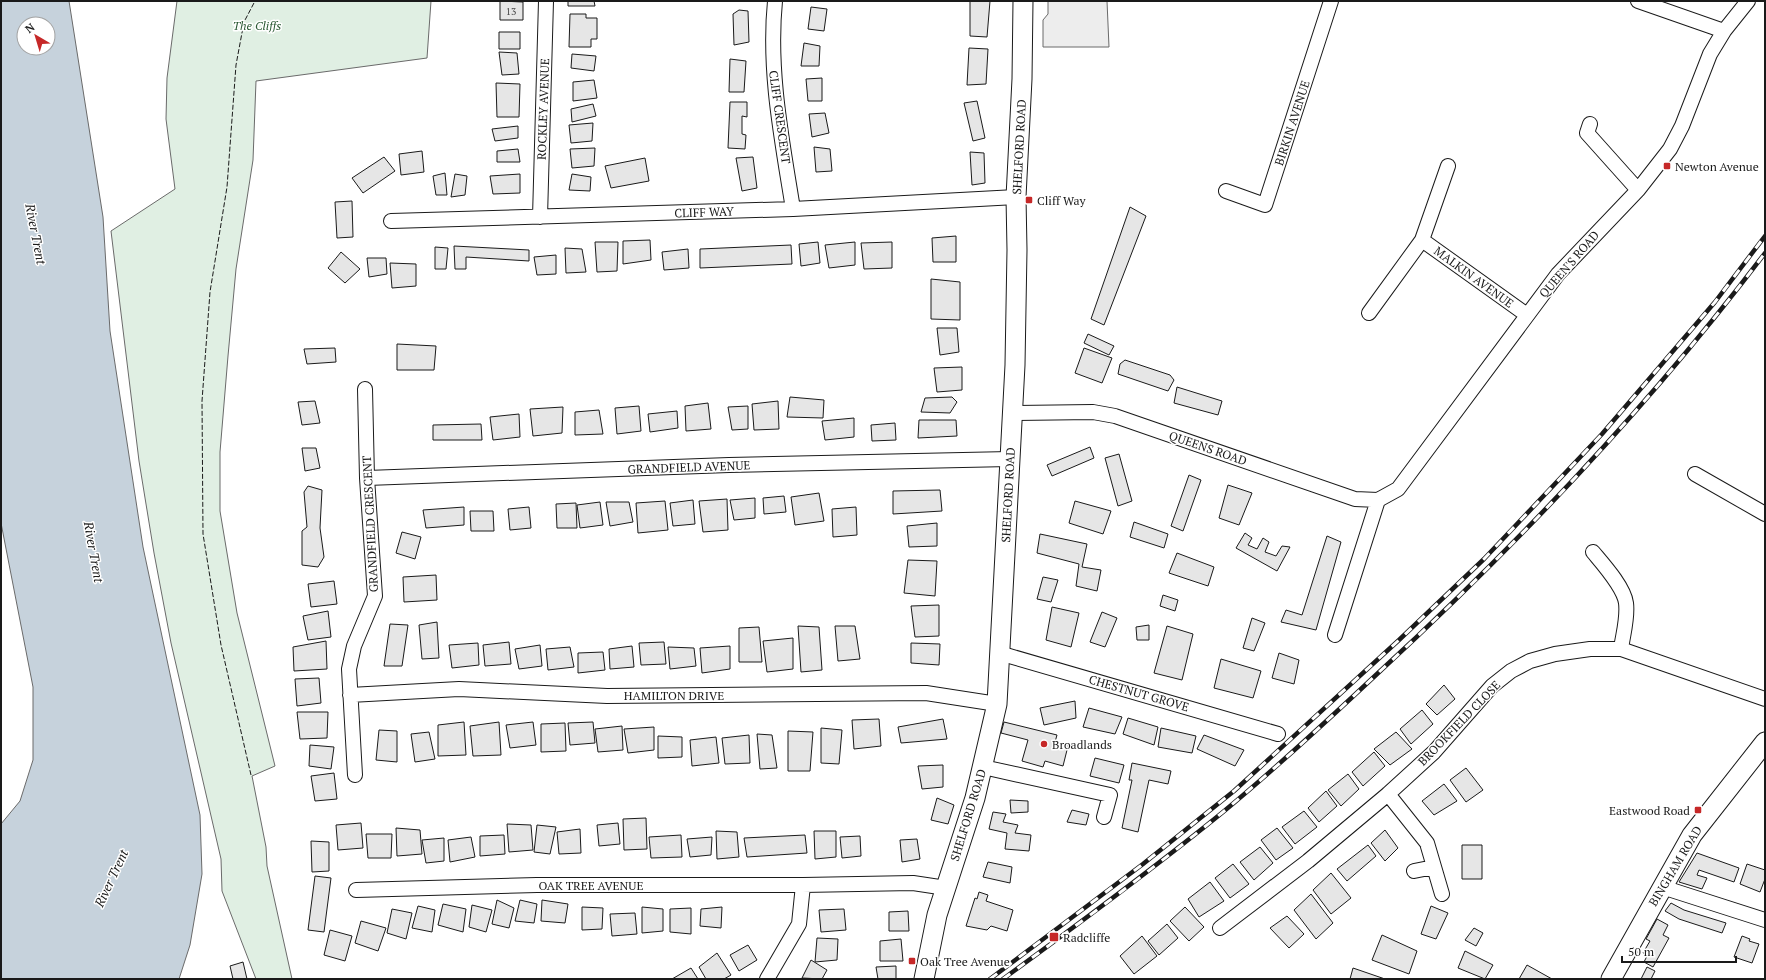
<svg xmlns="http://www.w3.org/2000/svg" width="1766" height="980" font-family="'PT Serif',serif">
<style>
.green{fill:#e0efe3;stroke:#6a6a6a}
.parking{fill:#ededed;stroke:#6a6a6a}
.water{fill:#c6d2dc;stroke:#6a6a6a;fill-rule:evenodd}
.building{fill:#e6e6e6;stroke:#1a1a1a}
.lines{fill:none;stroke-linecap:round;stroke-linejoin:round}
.street-casing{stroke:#1a1a1a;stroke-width:16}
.secondary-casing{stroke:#1a1a1a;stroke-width:21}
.street{stroke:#fff;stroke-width:14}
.secondary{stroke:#fff;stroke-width:19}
.rail-casing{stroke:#1a1a1a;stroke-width:4.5}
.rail{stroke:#fff;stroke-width:3;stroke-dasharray:9;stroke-linecap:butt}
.fence{stroke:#1a1a1a;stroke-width:1;stroke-dasharray:5 2;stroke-linecap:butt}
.poi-dot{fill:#c62828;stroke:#fff;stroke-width:1.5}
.labels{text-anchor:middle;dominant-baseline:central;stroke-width:3;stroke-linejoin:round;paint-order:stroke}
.number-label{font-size:10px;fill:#4d4d4d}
.park-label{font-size:12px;font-style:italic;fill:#2b5a34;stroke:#fff}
.street-label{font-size:12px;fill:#1a1a1a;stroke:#fff}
.poi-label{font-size:12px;fill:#1a1a1a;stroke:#fff;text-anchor:start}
.water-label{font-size:13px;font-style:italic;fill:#1a1a1a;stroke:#fff}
</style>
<rect width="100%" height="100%" fill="#fff"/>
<path class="green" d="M177,1h254l-4,57 -171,23 -3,79 -17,109 -8,87 -8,96v59l17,102 38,153 -23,10 14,71 1,19 25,113h-36l-34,-88 -1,-32 -50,-216 -17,-90 -15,-92 -28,-230 64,-42 -9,-70 1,-41z"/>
<path class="parking" d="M1048,1h59l2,46h-66v-27l5,-6z"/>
<path class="water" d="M1,1h68l34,216 7,114 33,216 57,268 2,59 -12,71 -11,34h-178v-155l19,-23 13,-41v-73l-32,-164zM24,24h24v24h-24z"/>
<path class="building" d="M500,1l23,1v18h-23z
M568,1h26l1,5h-27z
M970,1h20l-3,36 -17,-1z
M811,7l16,2 -3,22 -16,-2z
M739,10l9,1 1,31 -15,3 -1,-31z
M570,14h16v4h11v21h-6v8h-22z
M499,32h21v17h-21z
M804,43l16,3 -1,20h-18z
M969,48l19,1 -2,35 -19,1z
M499,52l18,1 2,21 -17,1z
M572,54l24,2 -2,15 -23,-3z
M730,59l16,2 -2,31h-15z
M822,78v23h-14l-2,-22z
M594,80l3,18 -24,3v-19z
M496,83l24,1 -1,33h-22z
M977,101l8,37 -12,3 -9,-38z
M730,102h17v15l-5,-1v18l4,1 -1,14 -17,-1z
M593,104l3,12 -24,6 -1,-13z
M825,113l4,20 -17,4 -3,-23z
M593,123l-1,18 -21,2 -2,-18z
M518,126v12l-23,3 -3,-12z
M814,147l16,2 2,22 -16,1z
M595,148l-1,18 -22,2 -2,-19z
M518,149l2,13h-23v-11z
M422,151l2,21 -23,3 -2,-21z
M970,152l14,1 1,30 -13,2z
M384,157l11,14 -32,22 -11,-15z
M753,157l4,31 -15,3 -6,-33z
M645,158l4,23 -38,7 -6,-22z
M445,173l2,22h-11l-3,-19z
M455,174l12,2 -2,19 -14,2z
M520,174v19l-27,1 -3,-18z
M572,174l19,3 -1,14 -21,-1z
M352,201l1,36 -16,1 -2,-36z
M1130,207l16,9 -42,109 -13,-6z
M956,236v26h-23l-1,-24z
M650,240l1,20 -28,4v-23z
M595,242h23l-1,29 -20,1z
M818,242l2,21 -19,3 -2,-22z
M855,242v23l-26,3 -4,-23z
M892,242v26l-28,1 -3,-26z
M791,245l1,19 -92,4v-19z
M454,246l75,4v11l-63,-4v12h-11z
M435,247l13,1 -2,21h-11z
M565,248l17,1 4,23 -20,1z
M688,249l1,19 -25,2 -2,-18z
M341,252l19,17 -15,14 -17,-15z
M556,255v19l-19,1 -3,-18z
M367,258h19l1,16 -18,3z
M390,263l26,1v22l-24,2z
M931,279l29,3v38l-29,-1z
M937,328h20l2,24 -19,3z
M1088,334l26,12 -5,9 -25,-12z
M397,344l39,2 -2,24h-37z
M335,348l1,14 -29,2 -3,-15z
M1084,348l28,10 -10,25 -27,-10z
M1125,360l45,15 4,5 -6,11 -50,-17 2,-10z
M962,367v23l-25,2 -3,-24z
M1177,387l45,14 -4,14 -44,-12z
M790,397l34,3 -1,18 -36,-1z
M952,397l5,5 -7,11 -29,-1 4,-14z
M315,401l5,22 -18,2 -4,-23z
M778,401l1,28 -25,1 -2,-26z
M708,403l3,26 -25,2 -1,-25z
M639,406l2,25 -24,3 -2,-26z
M748,406v23l-16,1 -4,-23z
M563,407l-1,26 -29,3 -3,-27z
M599,410l4,24 -28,1v-23z
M677,411l1,17 -28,4 -2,-18z
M519,414l1,23 -27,3 -3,-23z
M854,418v19l-29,3 -3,-19z
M919,420h37l1,16 -39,2z
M895,423l1,17 -24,1 -1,-16z
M481,424l1,16h-49v-15z
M1090,447l4,11 -42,18 -5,-11z
M302,448h14l4,20 -15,3z
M1119,454l13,47 -14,5 -13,-48z
M1189,475l12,5 -18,51 -12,-5z
M1228,485l24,8 -13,32 -20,-7z
M308,486l14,4 -2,38 4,29 -6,10 -16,-2v-34l5,-4 -3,-35z
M940,490l2,21 -49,3v-23z
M819,493l5,28 -29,4 -4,-28z
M784,496l2,16 -22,2 -1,-16z
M755,498v20l-21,2 -4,-20z
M727,499l1,31 -25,2 -4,-31z
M693,500l2,24 -22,2 -3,-23z
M665,501l3,29 -30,3 -2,-30z
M1075,501l36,10 -8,23 -34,-11z
M600,502l3,23 -23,3 -3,-23z
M606,502h23l4,20 -23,4z
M576,503l1,25h-20l-1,-24z
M464,507v18l-38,3 -3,-18z
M529,507l2,21 -21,2 -2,-21z
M856,507l1,28 -24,2 -1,-28z
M470,511h23l1,20h-23z
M1134,522l34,12 -4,14 -34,-11z
M937,523v23l-28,1 -2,-21z
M402,532l19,5 -6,22 -19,-6z
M1245,533l7,5 -4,7 9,4 6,-11 6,4 -4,10 11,4 6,-10 8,1 -13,24 -41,-23z
M1040,534l47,10 -5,23 19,3 -4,21 -21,-5 3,-22 -42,-11z
M1327,536l14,6 -25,88 -35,-8 5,-12 16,5z
M1177,553l37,14 -6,19 -39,-13z
M908,560l29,1 -2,35 -31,-3z
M436,575l1,25 -33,2 -1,-25z
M1043,577l15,3 -7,22 -14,-3z
M334,581l3,23 -26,3 -3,-23z
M1163,595l15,5 -3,11 -15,-5z
M939,605v31l-24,1 -4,-31z
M1052,607l27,6 -8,34 -25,-7z
M328,611l3,26 -23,3 -5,-24z
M1102,612l15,6 -12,29 -15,-5z
M1252,618l13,5 -11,28 -11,-3z
M437,622l2,36 -17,1 -3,-34z
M390,624l18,1 -6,41h-18z
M1149,625v15h-12l-1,-13z
M798,626l21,1 3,43 -21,2z
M835,626h20l5,33 -22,2z
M1167,626l26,8 -11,46 -28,-7z
M759,627l3,35h-23v-34z
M793,638v31l-26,3 -4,-31z
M326,641l1,28 -33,2 -1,-24z
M509,642l2,22 -26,2 -2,-21z
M664,642l2,22 -25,1 -2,-22z
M478,643l1,22 -27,3 -3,-23z
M911,643l29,1 -1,21 -28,-2z
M540,645l2,21 -23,3 -4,-20z
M632,646l2,21 -24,2 -1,-20z
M730,646v23l-28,4 -2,-25z
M570,647l4,20 -26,3 -2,-21z
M668,647l26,1 2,18 -26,3z
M603,652l2,18 -27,3v-20z
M1279,653l20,7 -5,24 -22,-6z
M1221,659l40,12 -8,27 -39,-10z
M319,678l2,25 -24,3 -2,-27z
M1444,685l11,14 -18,16 -11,-11z
M1075,701l1,17 -32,7 -4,-17z
M1089,708l33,9 -7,17 -32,-7z
M1422,710l11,14 -22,20 -11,-15z
M297,712h31l-1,26 -27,1z
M1128,718l30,9 -4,18 -31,-11z
M879,719l2,27 -27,3 -2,-29z
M943,719l4,20 -46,4 -3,-16z
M464,722l2,33 -28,1v-31z
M499,722l2,33 -28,1 -3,-30z
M533,722l3,23 -26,3 -4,-23z
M593,722l2,21 -25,2 -2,-22z
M1004,722l53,13 -2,7 13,4 -5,20 -18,-5 -2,6 -21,-6 6,-21 -27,-7z
M565,723l1,28 -25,1v-28z
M622,726l1,24 -25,2 -3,-23z
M654,727v23l-26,3 -4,-24z
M821,728l21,2 -3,34 -18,-1z
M1161,728l35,8 -4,17 -34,-6z
M379,730l18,1v31l-21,-2z
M788,731l25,1 -3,39h-22z
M429,732l6,27 -20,3 -4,-28z
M1396,732l16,17 -22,16 -16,-16z
M757,734l15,1 5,33 -17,1z
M749,735l1,28 -25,1 -3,-26z
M1204,735l40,15 -9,16 -38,-17z
M658,736l24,1v20l-24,1z
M716,737l3,26 -27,3 -2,-26z
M310,745l24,2 -3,22 -22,-3z
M1374,752l11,14 -22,20 -11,-14z
M1095,758l29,7 -5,18 -29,-7z
M1132,763l39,8 -3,13 -19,-4 -11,52 -16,-4 10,-48h-3z
M943,765v22l-21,2 -4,-23z
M1466,768l17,22 -17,12 -16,-22z
M334,773l3,26 -22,2 -4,-25z
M1348,774l11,15 -18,17 -13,-16z
M1444,784l13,17 -23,14 -12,-14z
M1326,791l11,15 -18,16 -11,-14z
M937,798l17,7 -6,19 -17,-4z
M1010,800l18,1v11l-17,1z
M1072,810l17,4 -3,11 -19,-3z
M1304,811l13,16 -22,17 -13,-17z
M993,812l13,2 -3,8 15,3 -3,8 16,2 -2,16 -24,-2 2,-16 -18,-4z
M646,818l1,31 -23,1 -1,-31z
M361,823l2,25 -25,2 -2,-25z
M618,823l2,21 -21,2 -2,-21z
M507,824l24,1 2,25 -24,2z
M537,825l19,2 -6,27 -16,-2z
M396,828l24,2 2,24 -25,2z
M1277,828l16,20 -17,12 -15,-20z
M580,829l1,24 -22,1 -2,-22z
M1385,830l13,18 -13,13 -14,-18z
M716,831l21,1 2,25 -22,2z
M814,831h22v26l-21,2z
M366,834h26l-1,24h-23z
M504,835l1,19 -25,2v-20z
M681,835l1,22 -31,1 -2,-21z
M805,835l2,18 -60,4 -3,-19z
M860,836l1,20 -19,2 -2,-21z
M471,837l4,20 -25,5 -2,-22z
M712,837l-1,18 -21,2 -3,-18z
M444,838v23l-18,2 -4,-23z
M917,839l3,20 -18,3 -2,-22z
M311,841l18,1v29l-17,1z
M1368,845l8,11 -29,25 -10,-12z
M1462,845h20v34h-20z
M1260,847l13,16 -19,17 -14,-18z
M1697,853l42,15 -5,14 -35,-12 -2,5 10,3 -5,11 -23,-7z
M988,862l24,5 -2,16 -27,-6z
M1233,864l16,20 -19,14 -15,-20z
M1747,864l18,6v9l-5,13 -20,-8z
M1331,873l20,25 -20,16 -18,-24z
M315,876l16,2 -7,54 -16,-2z
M1210,882l14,19 -25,16 -11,-18z
M979,892l9,3 -2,6 27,9 -6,21 -16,-5 -4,4 -21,-4 9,-28 2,1z
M1311,894l22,29 -17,16 -22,-29z
M497,900l17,8 -5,20 -17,-4z
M520,900l17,4 -3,19 -19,-2z
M542,900l26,4 -3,19 -24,-2z
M1671,903l13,7 42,13 -4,10 -43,-14 -14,-8z
M443,904l23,5 -3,23 -25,-7z
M472,905l20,5 -6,22 -17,-5z
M418,906l17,4 -3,22 -20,-4z
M1431,906l17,7 -12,26 -15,-5z
M582,907l21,1 -1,21 -20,1z
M642,907l21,2v22l-21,2z
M722,907l-1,21 -21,-2 1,-17z
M1185,907l19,20 -15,14 -19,-20z
M691,908v26l-21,-2v-23z
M392,909l20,4 -6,26 -19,-6z
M844,909l2,21 -25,2 -2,-22z
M908,911l1,20h-20v-19z
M635,913l2,21 -25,2 -2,-22z
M1287,916l17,18 -15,14 -19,-20z
M1657,919l11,6 -5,10 6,3 -16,29 -9,-5 3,-6 -4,-3 7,-12 -4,-2z
M361,921l25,7 -8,23 -23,-8z
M1167,924l11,14 -19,17 -11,-14z
M1474,928l9,5 -7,13 -11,-6z
M330,930l22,6 -7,25 -21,-6z
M1382,935l35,16 -8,23 -37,-14z
M1142,936l15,20 -23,18 -14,-18z
M1742,936l8,3 -1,2 10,3 -7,19 -18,-6z
M817,938l21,1 -1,21 -22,2z
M901,939l2,22h-23v-20z
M748,945l9,15 -18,11 -9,-16z
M1465,951l28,14 -8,14 -27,-11z
M717,953l14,22 -7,4h-18l-7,-12z
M811,960l16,10 -5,9 -20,-1z
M243,962l4,17h-14l-3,-13z
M1527,965l25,14h-33z
M896,966v13h-18l-2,-12z
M1647,967l8,4 -4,8h-10z
M691,968l7,11h-26z
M1353,968l32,11h-35z"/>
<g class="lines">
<g class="street-casing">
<path id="street" d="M775,1c-7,70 7,139 18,208
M1638,1l86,30
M1590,124l-3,9 51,57
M1226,191l39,14 66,-204
M540,217l6,-216
M391,221l402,-12 223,-12
M1422,240l105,75
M1369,313l53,-73 26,-74
M1012,413l81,-1 22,4 240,83 23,1 20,-11 160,-215 80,-84 32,-41 12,-23 28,-72 14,-23 24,-30
M1695,474l70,40
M367,478l362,-13 281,-6
M1593,552c10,12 31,35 33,51 2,15 -3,31 -5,46
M1335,635l43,-135
M999,653l279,81
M350,695l109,-6 148,7 319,-3 71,11
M983,767l127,28 -6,22
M355,775l-6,-106 5,-23 21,-50 -8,-118 -2,-89
M1388,794l39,49 15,51
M1414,871l20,-4
M1662,887l103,33
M356,890l181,-5h266l110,-2 33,5
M1220,928l88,-67 80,-67 46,-42 58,-66 19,-15 19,-10 25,-7 35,-5h31l144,50
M767,979l32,-55 4,-39"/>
</g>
<g class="secondary-casing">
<path id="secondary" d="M924,979l13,-64 38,-117 22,-94 18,-339 2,-115 -1,-53 6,-118 1,-78
M1611,979l81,-144 73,-93"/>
</g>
<use href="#street" class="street"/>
<use href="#secondary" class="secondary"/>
<g class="rail-casing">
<path id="rail" d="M990,979l153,-115 91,-73 165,-151 85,-81 118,-125 113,-132 50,-66
M1003,979c74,-54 149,-109 220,-167 53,-44 104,-91 154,-138 140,-129 273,-269 388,-421"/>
</g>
<use href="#rail" class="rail"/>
<path class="fence" d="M251,775l-30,-130 -18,-111 -1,-133 8,-109 17,-105 9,-122 8,-43 11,-21"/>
</g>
<g class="poi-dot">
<rect x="1663" y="162" width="8" height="8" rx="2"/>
<rect x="1025" y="196" width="8" height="8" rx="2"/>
<circle cx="1044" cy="744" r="4"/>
<rect x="1694" y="806" width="8" height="8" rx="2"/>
<rect x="1049" y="932" width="10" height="10" rx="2"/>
<rect x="908" y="957" width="8" height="8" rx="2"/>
</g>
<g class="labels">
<g class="number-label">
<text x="511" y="11">13</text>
</g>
<g class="park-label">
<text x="257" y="25">The Cliffs</text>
</g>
<g class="street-label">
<text transform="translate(543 109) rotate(-88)">ROCKLEY AVENUE</text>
<text transform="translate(780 117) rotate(82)">CLIFF CRESCENT</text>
<text transform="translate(1292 123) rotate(-72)">BIRKIN AVENUE</text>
<text transform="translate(1019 147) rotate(-87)">SHELFORD ROAD</text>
<text transform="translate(704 212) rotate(-2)">CLIFF WAY</text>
<text transform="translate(1569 264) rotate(-49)">QUEEN'S ROAD</text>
<text transform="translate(1474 277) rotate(36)">MALKIN AVENUE</text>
<text transform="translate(1208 448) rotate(19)">QUEENS ROAD</text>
<text transform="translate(689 467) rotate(-2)">GRANDFIELD AVENUE</text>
<text transform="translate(1008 495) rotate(-87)">SHELFORD ROAD</text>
<text transform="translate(370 524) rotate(-93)">GRANDFIELD CRESCENT</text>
<text transform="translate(1139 693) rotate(16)">CHESTNUT GROVE</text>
<text x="674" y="695">HAMILTON DRIVE</text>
<text transform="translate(1459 723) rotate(-46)">BROOKFIELD CLOSE</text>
<text transform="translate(968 815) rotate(-73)">SHELFORD ROAD</text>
<text transform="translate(1675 866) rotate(-59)">BINGHAM ROAD</text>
<text x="591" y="885">OAK TREE AVENUE</text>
</g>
<g class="poi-label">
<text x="1675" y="166">Newton Avenue</text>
<text x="1037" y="200">Cliff Way</text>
<text x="1052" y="744">Broadlands</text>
<text x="1690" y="810" text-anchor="end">Eastwood Road</text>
<text x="1063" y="937">Radcliffe</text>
<text x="920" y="961">Oak Tree Avenue</text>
</g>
<g class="water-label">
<text transform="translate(36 234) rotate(79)">River Trent</text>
<text transform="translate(94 552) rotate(80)">River Trent</text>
<text transform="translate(111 878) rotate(-65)">River Trent</text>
</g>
</g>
<rect width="1766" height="980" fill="none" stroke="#1a1a1a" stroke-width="4"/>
<g transform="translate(36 36) rotate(322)"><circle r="19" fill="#ffffff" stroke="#a3a3a3"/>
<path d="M0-3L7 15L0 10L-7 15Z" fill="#c62828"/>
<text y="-6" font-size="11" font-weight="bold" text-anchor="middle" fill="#1a1a1a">N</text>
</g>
<path d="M1622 956v6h114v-6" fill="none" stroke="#1a1a1a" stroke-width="2"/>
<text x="1628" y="956" font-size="12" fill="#1a1a1a" stroke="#ffffff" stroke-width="3" paint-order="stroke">50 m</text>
</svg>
